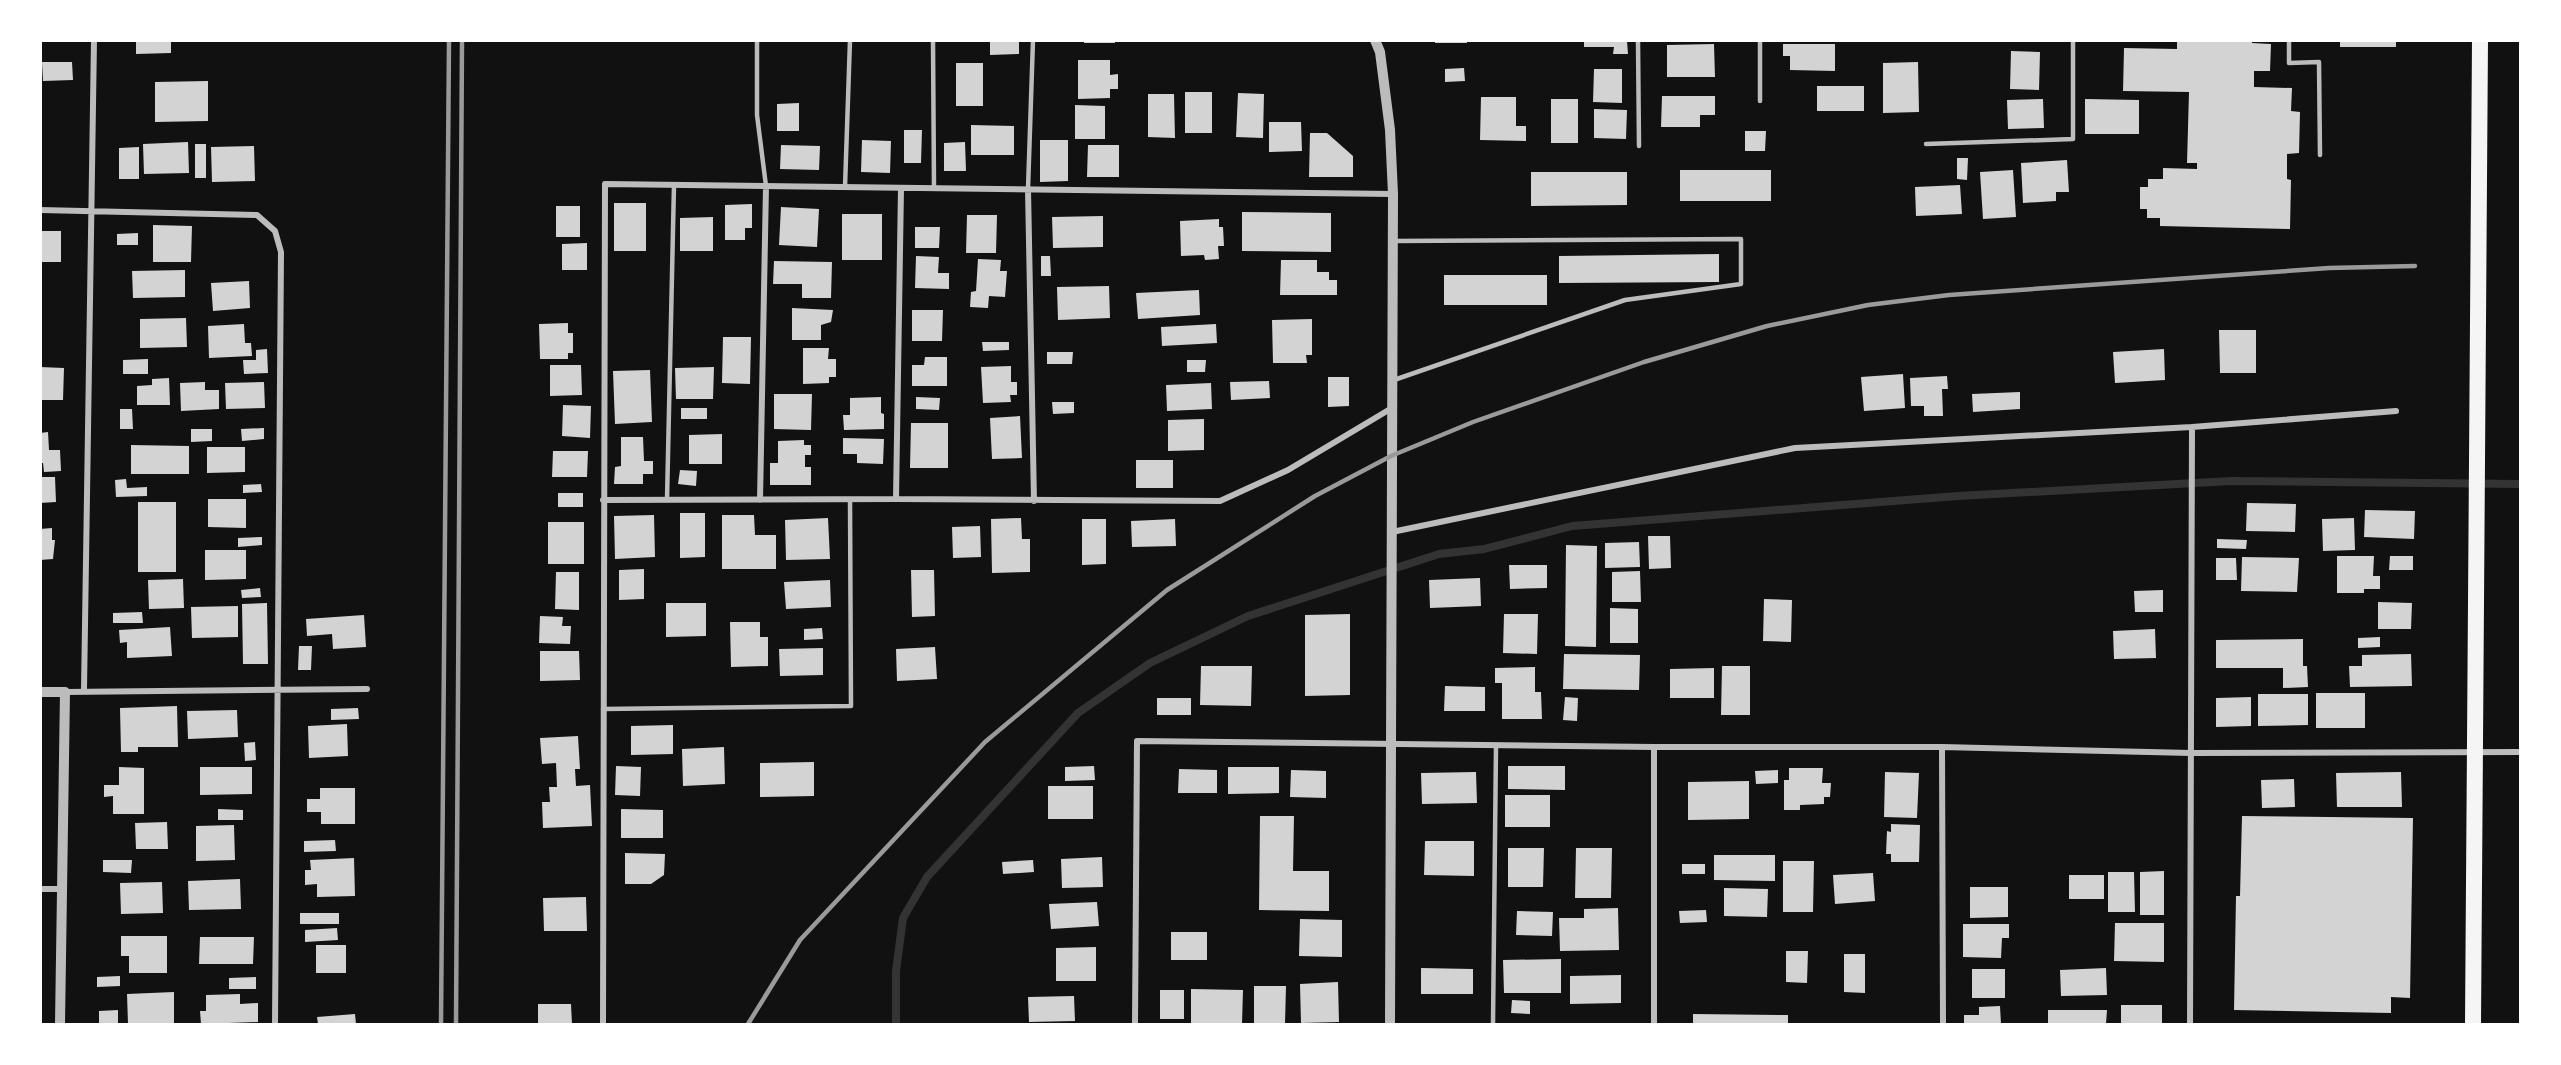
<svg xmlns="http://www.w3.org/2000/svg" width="2561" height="1065" font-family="Cabin,sans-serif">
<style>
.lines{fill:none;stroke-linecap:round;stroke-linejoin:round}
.stream{stroke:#333;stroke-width:8}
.building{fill:#d3d3d3}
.service{stroke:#bcbcbc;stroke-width:4.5}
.minor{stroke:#bcbcbc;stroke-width:6}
.tertiary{stroke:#bcbcbc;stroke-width:10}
.trunk{stroke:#f5f5f5;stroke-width:16}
.rail{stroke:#9a9a9a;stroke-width:4.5}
</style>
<rect width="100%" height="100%" fill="#111"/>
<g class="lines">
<path class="stream" d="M896,1024v-53l7,-53 24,-41 151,-164 72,-50 98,-47 191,-62 45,-5 88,-23 386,-30 273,-15 289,3"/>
</g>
<path class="building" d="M136,40h35v13l-35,1z
M990,40h29v14l-29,1z
M1084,40h31v3h-31z
M1435,40h32v3h-32z
M1584,40l43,1 1,13h-15l1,-7h-30z
M2177,40h75v3l19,1 -1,27h-16v16l38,1 -1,23 9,1 -1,41 -12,1v25l4,1 -1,49 -130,-3v-8h-13v-9h-7v-22h8v-8h15v-11l34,1v-6h-10l2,-71 -66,-1 1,-43 53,1z
M2340,40h56v7h-56z
M1714,44l1,33h-48v-32z
M1783,44h52v27l-45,-1v-14h-7z
M2011,51l29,1 -1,38 -29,-1z
M1078,60h32v15l8,-1v15h-8v9l-32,1z
M42,62h30l1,18 -30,1z
M1918,62l1,50 -36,1v-50z
M956,63h27v43h-27z
M1464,68l1,13 -20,1v-13z
M1594,69h28v34l-29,-1z
M208,81v40l-53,1v-40z
M1817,86h47v25h-47z
M1185,92h27v41h-27z
M1238,93l26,1 -1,44 -27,-1z
M1148,94h26l1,44 -27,-1z
M1662,96h53v19h-15v12h-39z
M1481,97h35v29h10v15l-46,-1z
M1551,99h27v44h-27z
M2043,99l1,29 -36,1 -1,-29z
M2085,99l54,1v34h-54z
M799,103v28h-22v-27z
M1075,105l30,1v33h-30z
M1594,109l33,1 -1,29 -32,-1z
M1269,122h32l1,29 -33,1z
M971,125l43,1v29h-43z
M904,130h18l-1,33h-17z
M1745,131h21l-1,20h-20z
M1310,133h17l26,23v21h-44z
M862,140l29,1 -1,32 -29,-1z
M1040,140h28v41l-28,1z
M188,142l1,31 -45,1 -1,-30z
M965,142l1,29h-22v-28z
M195,144h11v34h-11z
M781,145l39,1 -1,24 -39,-1z
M1088,145h31v32h-32z
M254,146l1,35 -43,1 -1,-35z
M139,147v32h-20v-31z
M1957,158h11l-1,22 -10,-1z
M2067,160l2,32h-13v9l-33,2 -2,-40z
M1680,170h91v31h-91z
M2013,170l3,47 -33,2 -3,-47z
M1531,172h96v33l-96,1z
M1960,185l2,29 -46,2 -1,-29z
M614,203h32v48h-32z
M752,204v24h-7v12h-20v-35z
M556,206h24v31h-24z
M781,207l38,2 -2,38 -38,-2z
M1242,212l89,1v39l-89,-1z
M842,214h40v46h-40z
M967,215h30l-1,38h-30z
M1103,216v31l-50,1 -1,-31z
M713,217v34h-33v-33z
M1219,219v8h4l1,19h-6l1,13 -14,1 -1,-5 -23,1 -1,-35z
M153,225l39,1 -1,36h-38z
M915,227h25l-1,21h-24z
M40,231h21v31h-21z
M138,233v12h-21v-11z
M587,243v27h-25v-26z
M1719,254v28l-160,1v-27z
M916,256l23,1 -1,16h11v16l-34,-1z
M1041,256h9l1,20h-10z
M978,259l23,1 -1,11h7l-2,26 -16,-1 -1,12 -18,-1 1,-15 5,-1z
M1281,260h36v12h12v8h8v15h-57z
M774,261l58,1 -1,36h-29v-14h-29z
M185,270v27l-52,1 -1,-27z
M1444,275h103v30h-103z
M249,281l1,27 -37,3 -2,-28z
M1109,286l1,32 -52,2 -1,-33z
M1199,290l1,25 -62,4 -2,-26z
M792,308l41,2 -2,12 -10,3v15h-29z
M912,310h31l-1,31h-30z
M186,318l1,29 -47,1v-29z
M1312,319v36h-6l1,8h-34l-1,-43z
M568,323v10h5v20h-5v6h-28l-1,-35z
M244,324l1,19h6l1,13 -43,2 -1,-32z
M1216,324l1,19 -55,3 -1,-19z
M2219,330h37v43h-36z
M723,337h28l-1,47 -28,-1z
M982,342h27v8l-26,1z
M803,348h26l-1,11h8v18h-7v6l-26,1z
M267,349l1,24 -24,1 -1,-14h13v-10z
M2164,349l1,31 -50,3 -2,-31z
M1047,352h26l-1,12h-25z
M925,357h22v29h-35v-21h12z
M148,359v15h-25v-14z
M1187,360h19l-1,12h-18z
M550,365h31l1,30 -32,1z
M1011,366v16h6v13h-7l1,7 -28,1 -2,-36z
M40,367l24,1 -1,32h-23z
M714,367l-1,32h-37l-1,-31z
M650,370l2,52 -37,2 -2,-53z
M1903,374l2,34 -41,3 -3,-34z
M1947,376l1,13h-6l1,27h-19v-10h-13l-1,-28z
M1328,377h21v29l-21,1z
M169,378l1,27h-33v-19l15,-1v-6z
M1269,381l1,17 -39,2 -1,-18z
M205,382v8h14v19l-38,2 -1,-28z
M264,382l1,26 -39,1 -1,-26z
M1211,383l1,26 -45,2 -1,-26z
M2020,392v17l-47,3 -1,-18z
M774,394h38l-1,36 -37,-1z
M881,397v16l3,1v15l-40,1 -1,-15h7v-17z
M916,397l24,1 -1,12 -23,-1z
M1052,402h22v11l-21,1z
M563,405l28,1 -1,32 -28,-2z
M681,408h26v11h-26z
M120,409h12l1,20h-13z
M1020,416l2,42 -30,1 -2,-41z
M1204,419v31l-36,1v-31z
M911,423h37v45h-38z
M264,428v11l-22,2 -1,-12z
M191,429h21v12l-21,1z
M48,432l1,18h11l1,21 -17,1 -1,-9h-3v-30z
M722,434v30h-33v-29z
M621,437h22l1,24h9v13h-10v10h-29l1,-17 6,-1z
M843,438l41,1 -1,25 -26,-1v-9h-14z
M804,440v5h7v10h-6v12h6v18h-41v-22h8v-22z
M131,445l58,1v28h-58z
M207,447h38v25l-38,1z
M553,451h35l-1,26h-35z
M1136,460h37v28h-37z
M680,470l17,1 -1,15 -18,-2z
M40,477h15l1,25 -16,1z
M126,479l1,9 20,-1v9l-31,1 -1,-17z
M261,484l1,8 -19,1v-8z
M558,493h25v14h-25z
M208,499h38v29l-38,-1z
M138,502h38v70h-38z
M2247,503l49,1 -1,28 -49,-1z
M2365,510l50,1 -1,28 -50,-2z
M680,513h25v44l-25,1z
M654,515l1,42 -40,2 -1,-43z
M722,515h32l1,20h21v34h-54z
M828,518l2,41 -44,1 -1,-40z
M1021,518l1,21h8v33l-38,1 -1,-54z
M2354,518l1,32 -32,1 -1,-32z
M1082,519h24v45l-24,1z
M1175,519l1,27 -44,1 -1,-26z
M548,522h36v42h-36z
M980,526l1,31 -28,1 -1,-31z
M52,528v12h3l-2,19 -13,1v-31z
M1648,536h22l1,32 -22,1z
M262,537v8l-24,2v-9z
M2217,539l30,1 -1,9 -29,-1z
M1639,542l1,25 -35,1v-25z
M1566,545l31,1 -1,101 -31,-1z
M205,550h41v29l-41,1z
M2337,556h37l-1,20h7v13h-16v4h-27z
M2390,556h23v14h-24z
M2242,557l57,1 -2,34 -56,-1z
M2216,558h20l1,22h-21z
M1509,565h38v23l-37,1z
M644,569v30l-25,1v-30z
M911,570h23l1,46 -23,1z
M1640,571l1,31h-29v-30z
M556,572h23v38l-24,-1z
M1480,578l1,28 -51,2 -1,-28z
M183,579l1,29 -35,1 -1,-29z
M830,580l1,27 -45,2 -2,-27z
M260,588l1,9 -19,1 -1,-8z
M2163,590v22h-28l-1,-21z
M1764,599l28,1 -1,42 -28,-1z
M2378,602l34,1 -1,26h-33z
M267,603l1,61h-25l-1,-60z
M666,603h40v33l-40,1z
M238,606v31l-46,1 -1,-31z
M1610,608l28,1v34h-28z
M142,612l1,11h-30v-10z
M1350,614v81l-45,1v-81z
M1504,614h34l-1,40 -34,-1z
M364,615l2,32 -33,2 -1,-15 -25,2 -1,-17z
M540,616l23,1 -1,9h9l-1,18 -31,-1z
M730,622h30v15h8v29l-37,1z
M170,627l2,29 -45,2v-16l-7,1 -1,-13z
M822,628l1,11 -19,1v-11z
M2155,629l1,29 -42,1 -1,-28z
M2380,637v10l-22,1v-10z
M2303,639v27h4l1,21 -25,1v-20h-67v-28z
M299,646h13l-1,24h-13z
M935,647l2,32 -40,2 -1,-32z
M823,648v27l-43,1 -1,-27z
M540,651h39l1,29 -40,1z
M1564,654l76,1 -1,35 -76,-1z
M2411,654l1,32 -62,1 -1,-21h13v-11z
M1201,666h51l-1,40 -51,-1z
M1722,666h28v49h-29z
M1535,667v25h6l1,27h-40v-36h-7v-15z
M1714,668v30h-44v-29z
M1445,686l40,1v24h-41z
M2316,693h49v35h-49z
M2258,694h50v31l-50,1z
M1565,697l13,1 -1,23 -14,-1z
M2251,697v29l-35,1v-29z
M1157,698h34v17h-34z
M177,706l1,41h-40v5h-17l-1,-44z
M358,708l1,11 -28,1v-11z
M237,710l1,27 -50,2 -1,-28z
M347,724l1,32 -39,2 -1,-32z
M673,725v29l-42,1v-29z
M578,736l2,33h-5l1,17 14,-1 2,41 -49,2 -1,-26h8l-1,-15h8l-1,-24 -14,1 -2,-26z
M255,742l1,18 -11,1 -1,-18z
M724,747l1,37 -42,2 -1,-37z
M814,762v34l-54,1v-34z
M616,766l25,1 -1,29 -25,-1z
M1094,766l1,14 -30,1v-14z
M1508,766h57v24l-57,-1z
M119,767l25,1v46h-31v-18l-9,1v-12h15z
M200,767h52v27l-52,1z
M1228,767h51v26l-51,1z
M1789,768h34l-1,15h9l-1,14h-6v7l-24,1v5h-16v-30h5z
M1179,769l38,1v23h-39z
M1291,770l35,1v27l-36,-1z
M1778,770v13l-22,1 -1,-13z
M1476,772l1,31 -55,1 -1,-31z
M1885,772l34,1 -2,45 -33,-1z
M2401,772l1,35h-65l-1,-34z
M2294,779l1,28 -33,1 -1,-28z
M1749,781v38l-61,1v-38z
M1048,786h45v33h-45z
M320,788h35v36h-34v-12h-14v-13h13z
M1505,795h45v32h-45z
M218,809l25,1v10h-25z
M621,809l42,1v28h-42z
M1260,816h34l-1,55h36v40l-70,-1z
M2242,816l171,2 -3,180 -19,-1v16l-157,-3 2,-114h4z
M167,822l1,27h-32l-1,-26z
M1891,824l29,1 -1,37h-28v-8h-5l1,-23 4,1z
M234,825l1,35 -39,1v-35z
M335,840l1,11 -32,1v-11z
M1425,841h49v35l-50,-1z
M1508,848h36l-1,39h-35z
M1576,848h36l-1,50h-36z
M625,853l40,1 -1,21 -13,9h-26z
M1714,855h61v26l-61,-1z
M1102,857l1,30 -41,1 -1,-29z
M354,858l1,38 -38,1v-13l-12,1v-15h6l-1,-10z
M103,860h29l-1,13 -28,-1z
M1033,860l1,12 -31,2 -1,-12z
M1783,861h31l-1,51h-30z
M1682,864h23v10h-23z
M2164,871v44h-24v-43z
M2108,872h26l1,40h-27z
M1873,873l2,28 -40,3 -2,-29z
M2069,875h35v24h-35z
M240,879l1,30 -52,1 -1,-29z
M162,882l1,31 -42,1 -1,-31z
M1970,887h38v30l-38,1z
M1724,888l44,1 -1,28 -43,-1z
M586,897l1,34h-43l-1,-33z
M1097,902l2,24 -48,3 -2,-25z
M1618,908l1,42 -59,1 -1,-33h25v-9z
M1706,910l1,12 -27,1 -1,-12z
M1517,911l36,1 -1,24 -36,-1z
M300,913h39v11h-39z
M1300,919l42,1v37l-43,-1z
M2115,923h49v39l-50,-1z
M1963,924h46v14h-7l-1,20 -38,-1z
M337,928l1,12 -33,2v-12z
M1171,932h36v28h-36z
M121,936h46v37h-38v-17h-8z
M200,937h54l-1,27h-54z
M316,945h30v28h-30z
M1096,947v34h-40v-33z
M1786,951h22l-1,32 -21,-1z
M1844,954h21v39l-21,-1z
M1561,959v34h-57l-1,-33z
M1421,968l52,1v25h-52z
M2106,968l1,27 -46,1 -1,-26z
M1972,969h33v29h-33z
M1621,975v28l-51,1v-28z
M120,976v10l-23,1v-10z
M256,977v12h-27v-11z
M1338,982l1,40 -38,1 -1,-39z
M1254,986h32l-1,38h-31z
M1191,989l52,1 -1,34 -51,-1z
M1160,990h24v29h-24z
M174,992v31l-46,1 -1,-30z
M240,994v10l18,-1v19l-57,2 -1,-13h6v-16z
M1074,996l1,25 -46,1 -1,-25z
M1512,1000l18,1v13l-19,-1z
M538,1004h33l1,20h-34z
M2121,1005h41v18h-41z
M2000,1006l1,18h-37v-9h15v-8z
M118,1010v13l-19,1v-13z
M2048,1010h59l-1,14h-58z
M355,1014l1,10h-38l-1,-7z
M1693,1014l95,1v9h-95z"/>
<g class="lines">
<path class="service" d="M757,40v75l9,71
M933,40l1,148
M1638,40l1,106
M1760,40v61
M2289,40v23l30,-1 1,93
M1926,144l147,-5v-99
M845,187l5,-147
M1028,189l5,-149
M1393,241l348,-2v45l-116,16 -231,80
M667,500l7,-315
M603,709l248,-3 -1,-207
M1493,1024l3,-278"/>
<path class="minor" d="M1028,189l6,312
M40,210l217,5 18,16 6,21 -6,772
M2192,427l204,-16
M896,499l5,-311
M603,500l293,-1 324,2 68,-31 104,-62
M760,500l6,-314
M1392,532l403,-84 397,-21 -2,597
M84,690l10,-650
M65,692l302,-3
M1654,747v277
M1942,747l1,277
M40,889h22
M603,1024l2,-840 788,10
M1135,1024l2,-283 517,6h288l249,6 329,-1"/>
<path class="tertiary" d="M1375,40l5,12 10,78 3,64 -3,830
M40,692h25l-5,332"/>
<path class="trunk" d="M2473,1024l7,-984"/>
<path class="rail" d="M441,1024l8,-984
M456,1024l6,-984
M748,1024l52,-84 185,-198 182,-152 148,-94 76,-40 82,-34 171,-60 123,-36 101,-21 81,-10 380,-27 86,-2"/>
</g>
<rect width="2561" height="1065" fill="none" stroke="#ffffff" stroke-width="84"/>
</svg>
